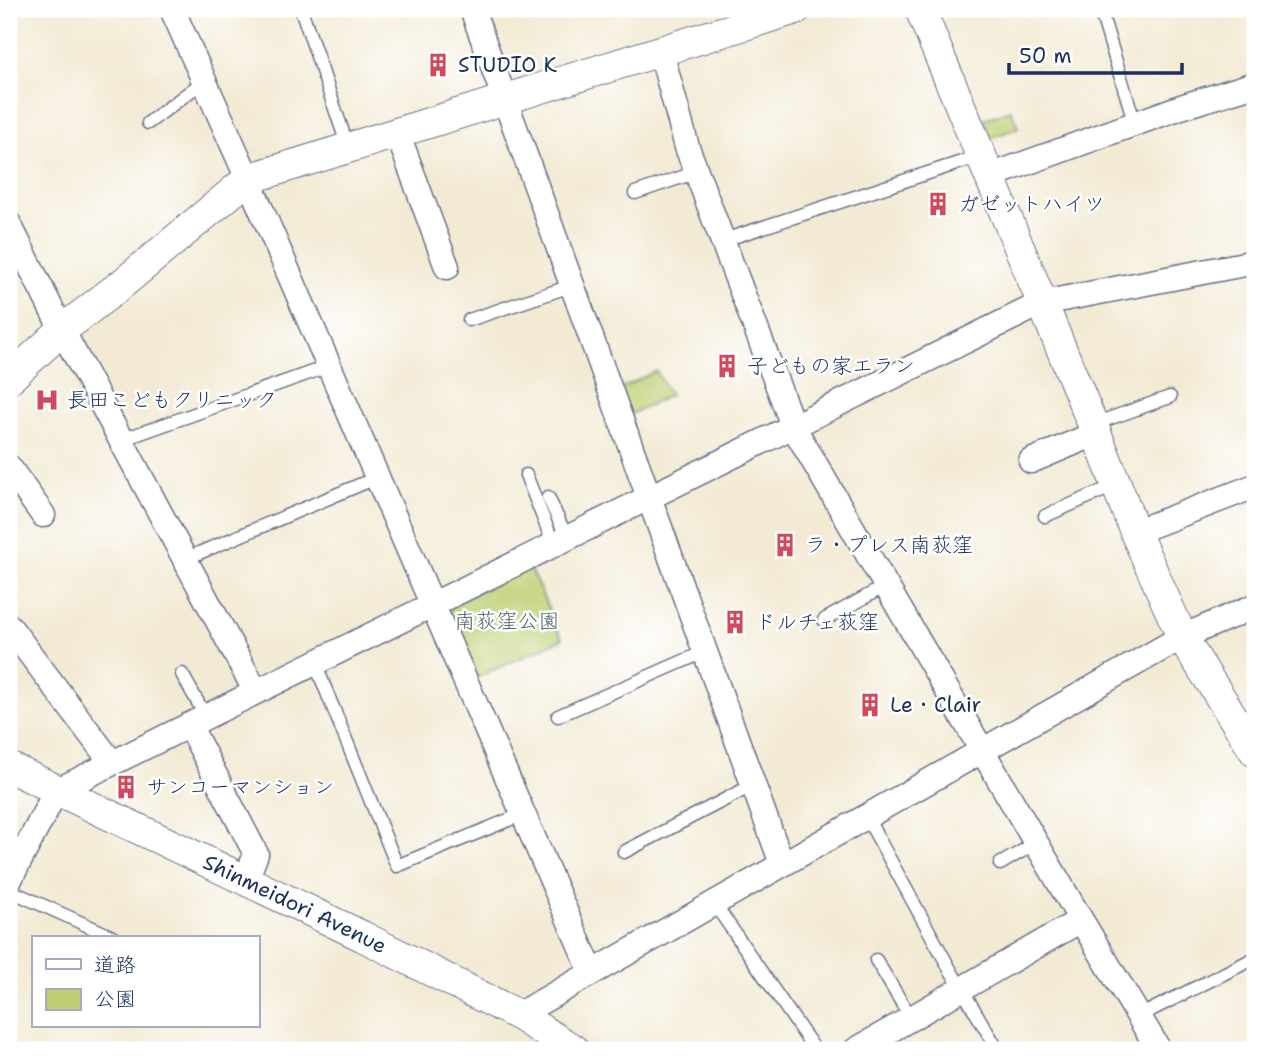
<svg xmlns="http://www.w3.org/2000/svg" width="1264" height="1059" font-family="'Shantell Sans','Klee One',sans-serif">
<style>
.green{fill:#bdcf72;stroke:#6c7f68;stroke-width:2}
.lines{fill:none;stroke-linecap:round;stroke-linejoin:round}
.service-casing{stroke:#677087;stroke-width:15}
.minor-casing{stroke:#677087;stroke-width:27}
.tertiary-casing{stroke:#677087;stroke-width:32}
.service{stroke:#fff;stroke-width:12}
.minor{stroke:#fff;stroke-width:24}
.tertiary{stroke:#fff;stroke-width:30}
.labels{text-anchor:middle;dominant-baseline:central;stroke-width:5;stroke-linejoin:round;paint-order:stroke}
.poi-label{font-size:21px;fill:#1b2f5e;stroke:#fff;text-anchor:start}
.park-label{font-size:21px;fill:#4c5f64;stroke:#fff}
.street-label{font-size:21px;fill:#1b2f5e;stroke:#fff}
</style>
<rect width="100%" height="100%" fill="#fff"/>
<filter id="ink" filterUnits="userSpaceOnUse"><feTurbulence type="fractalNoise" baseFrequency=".0143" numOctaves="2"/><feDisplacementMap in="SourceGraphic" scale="14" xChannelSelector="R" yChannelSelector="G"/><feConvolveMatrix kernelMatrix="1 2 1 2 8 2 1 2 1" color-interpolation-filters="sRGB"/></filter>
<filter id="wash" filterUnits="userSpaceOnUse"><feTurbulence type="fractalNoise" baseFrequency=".00686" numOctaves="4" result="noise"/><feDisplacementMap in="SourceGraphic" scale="28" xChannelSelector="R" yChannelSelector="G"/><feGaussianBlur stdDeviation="1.57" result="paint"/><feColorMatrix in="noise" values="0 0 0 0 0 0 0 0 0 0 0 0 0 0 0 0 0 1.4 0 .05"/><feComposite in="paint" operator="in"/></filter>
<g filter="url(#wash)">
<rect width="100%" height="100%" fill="#f3ead4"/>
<path class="green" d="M1011,110l7,18 -28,10 -6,-19z
M656,371l14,24 -45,22 -9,-26z
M530,568l32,71 -86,39 -28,-64 4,-10z"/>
</g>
<g filter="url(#ink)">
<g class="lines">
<g class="service-casing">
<path id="service" d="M301,9l47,138
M1100,9l35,115
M148,123l56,-42
M635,193l62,-21
M724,240l256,-84
M469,320l102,-34
M1094,424l76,-27
M121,440l208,-74
M526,475l28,70
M548,497l19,41
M1045,516l71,-31
M185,559l193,-82
M824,620l63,-35
M315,663l82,203 126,-52
M182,674l24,43
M558,716l146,-64
M866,816l85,155 47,79
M624,852l129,-67
M1000,864l36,-21
M9,890l106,48
M714,903l101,147
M876,960l35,58
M1139,1016l116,-58"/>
</g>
<g class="minor-casing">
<path id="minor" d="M172,9l76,170 344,794
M472,9l310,855
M661,52l26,95 106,279 288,494 78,130
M397,132l50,135
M990,176l191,-69 74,-23
M9,224l53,106 194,362
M1031,461l66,-28
M9,467l34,48
M1135,532l120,-46
M9,626l103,137
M189,725l67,129 -11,28
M9,881l47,-90 986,-488 213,-41
M518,1015l664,-378 73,-31
M856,1050l225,-130"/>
</g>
<g class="tertiary-casing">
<g id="tertiary">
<path d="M920,9l173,416 42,107 47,105 73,115"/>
<path d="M9,379l53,-49 60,-46 126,-105 548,-170"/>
<path id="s1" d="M9,767l353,169 156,79 56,35"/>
</g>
</g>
<use href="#service" class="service"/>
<use href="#minor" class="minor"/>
<use href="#tertiary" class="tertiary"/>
</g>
</g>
<defs>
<g id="building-bare" transform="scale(1.89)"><path d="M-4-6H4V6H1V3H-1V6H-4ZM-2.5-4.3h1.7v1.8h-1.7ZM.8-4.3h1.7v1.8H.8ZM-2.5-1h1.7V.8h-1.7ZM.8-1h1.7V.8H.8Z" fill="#d1495b" stroke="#fff" stroke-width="2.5" paint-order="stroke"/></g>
<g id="hospital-bare" transform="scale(1.89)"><path d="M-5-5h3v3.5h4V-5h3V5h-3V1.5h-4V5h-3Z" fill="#d1495b" stroke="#fff" stroke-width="2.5" paint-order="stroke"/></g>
</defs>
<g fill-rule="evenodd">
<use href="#building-bare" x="438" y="65"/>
<use href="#building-bare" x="938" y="204"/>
<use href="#building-bare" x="727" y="366"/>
<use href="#hospital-bare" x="47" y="400"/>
<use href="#building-bare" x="785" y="545"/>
<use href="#building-bare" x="735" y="622"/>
<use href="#building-bare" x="870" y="705"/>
<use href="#building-bare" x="126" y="787"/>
</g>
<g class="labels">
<g class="poi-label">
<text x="458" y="65">STUDIO K</text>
<text x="958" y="204">ガゼットハイツ</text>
<text x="747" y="366">子どもの家エラン</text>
<text x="67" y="400">長田こどもクリニック</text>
<text x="805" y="545">ラ・プレス南荻窪</text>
<text x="755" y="622">ドルチェ荻窪</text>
<text x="890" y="705">Le・Clair</text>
<text x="146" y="787">サンコーマンション</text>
</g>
<g class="park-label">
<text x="507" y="621">南荻窪公園</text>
</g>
<g class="street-label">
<text stroke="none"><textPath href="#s1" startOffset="317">Shinmeidori Avenue</textPath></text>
</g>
</g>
<rect width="1264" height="1059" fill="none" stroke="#fff" stroke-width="35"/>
<rect x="32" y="936" width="228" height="91" fill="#ffffff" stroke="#a4acbf" stroke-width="2"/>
<rect x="46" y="959" width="35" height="10" fill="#ffffff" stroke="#a4acbf" stroke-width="2"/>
<text x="94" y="972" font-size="21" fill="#1b2f5e">道路</text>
<rect x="46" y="989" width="35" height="21" fill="#bdcf72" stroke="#a4acbf" stroke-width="2"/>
<text x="94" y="1006" font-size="21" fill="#1b2f5e">公園</text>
<path d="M1009 63v10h173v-10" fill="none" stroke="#1b2f5e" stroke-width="3.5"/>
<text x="1019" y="63" font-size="21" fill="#1b2f5e" stroke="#ffffff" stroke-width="5" paint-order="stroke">50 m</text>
</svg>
